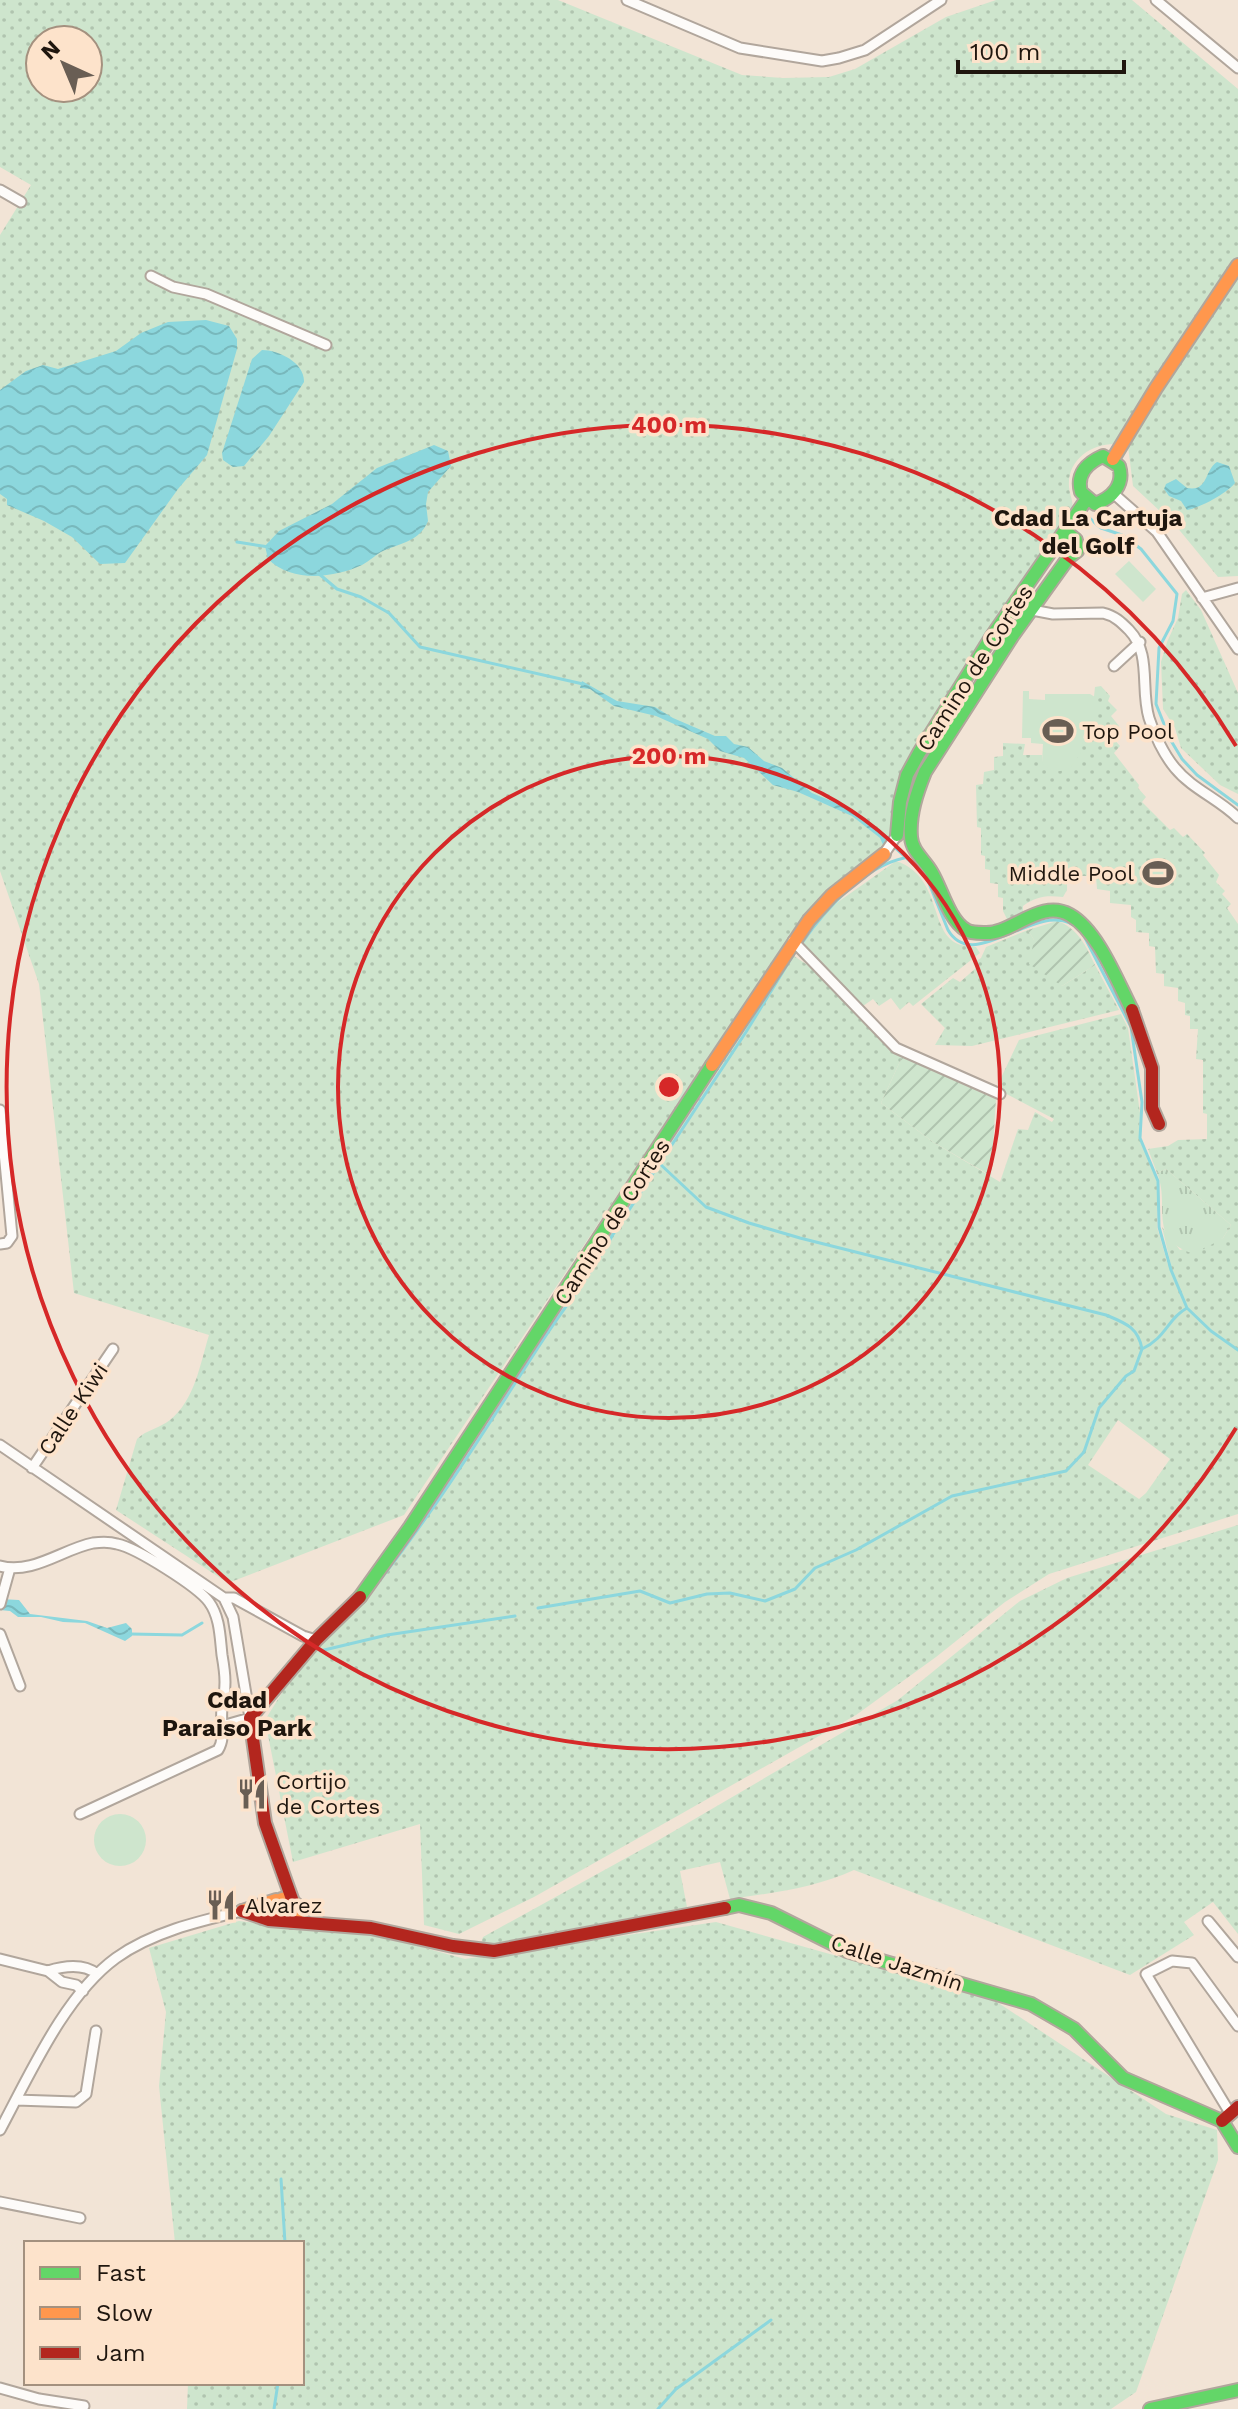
<svg xmlns="http://www.w3.org/2000/svg" width="1238" height="2409" font-family="'Work Sans',sans-serif">
<style>
.grass{fill:url(#grass-dots);fill-rule:evenodd}
.park{fill:url(#park-tufts)}
.garden{fill:url(#garden-furrows)}
.pitch{fill:#cee5cd}
.water{fill:url(#water-waves)}
.lines{fill:none;stroke-linecap:round;stroke-linejoin:round}
.stream{stroke:#8cd7dd;stroke-width:3}
.street-casing{stroke:#b1a69c;stroke-width:13}
.fast-casing{stroke:#b1a69c;stroke-width:16}
.slow-casing{stroke:#b1a69c;stroke-width:16}
.jam-casing{stroke:#b1a69c;stroke-width:16}
.street{stroke:#fdfbf9;stroke-width:9}
.fast{stroke:#63d668;stroke-width:12}
.slow{stroke:#ff974d;stroke-width:12}
.jam{stroke:#b3261e;stroke-width:12}
.ring{fill:none;stroke:#d62828;stroke-width:4}
.labels{text-anchor:middle;dominant-baseline:central;stroke-width:7;stroke-linejoin:round;paint-order:stroke}
.street-label{font-size:22px;fill:#1f160e;stroke:#fde3cb}
.poi-label{font-size:22px;fill:#1f160e;stroke:#fde3cb;text-anchor:start}
.neighbourhood-label{font-size:24px;font-weight:bold;fill:#1f160e;stroke:#fde3cb}
.centre{fill:#d62828;stroke:#fde3cb;stroke-width:4}
.ring-label{font-size:24px;text-anchor:middle;font-weight:bold;fill:#d62828;stroke:#fde3cb;stroke-width:7;stroke-linejoin:round;paint-order:stroke}
</style>
<defs>
<pattern id="grass-dots" width="8" height="8" patternUnits="userSpaceOnUse" patternTransform="scale(2)"><rect width="8" height="8" fill="#cee5cd"/><path d="M2 2h.1M6 6h.1" fill="none" stroke="#b0c4af" stroke-width="1.8" stroke-linecap="round"/></pattern>
<pattern id="park-tufts" width="24" height="20" patternUnits="userSpaceOnUse" patternTransform="scale(2)"><rect width="24" height="20" fill="#cee5cd"/><path d="M3 7l-1-3M5 7V3M7 7l1-3M15 17l-1-3M17 17v-4M19 17l1-3" fill="none" stroke="#b0c4af"/></pattern>
<pattern id="garden-furrows" width="10" height="10" patternUnits="userSpaceOnUse" patternTransform="scale(2)"><rect width="10" height="10" fill="#cee5cd"/><path d="M-1 1l2-2M0 10L10 0M9 11l2-2" fill="none" stroke="#b0c4af"/></pattern>
<pattern id="water-waves" width="16" height="10" patternUnits="userSpaceOnUse" patternTransform="scale(2)"><rect width="16" height="10" fill="#8cd7dd"/><path d="M0 5q4-4 8 0t8 0" fill="none" stroke="#78b8bc"/></pattern>
</defs>
<rect width="100%" height="100%" fill="#f2e4d6"/>
<path class="grass" d="M0,0h558l184,75 41,3 46,-1 26,-8 91,-52 50,-17h136l106,89v168l-124,187c-23,0 -47,16 -45,43 1,10 5,14 3,24l-167,257 -15,70 -14,20 -55,41 -21,22 -396,594 -176,68 -112,-73 21,-71c9,-9 23,-11 33,-19 25,-20 30,-56 39,-85l-135,-42 -35,-309 -39,-113v-636l31,-50 -31,-18zM40,40h48v48h-48z
M1238,274v302l-20,1 -42,-51 -43,-40 -5,-40z
M1186,590l15,20 37,83v101l-18,-9 -39,-37 -6,-20 -12,-19 -2,-47 6,-20 11,-24 4,-24z
M1101,686l9,10 -2,5 9,9 -6,6 8,10 -7,11 8,9 -6,7 25,32 -1,3 8,9 -4,5 28,28 4,-2 9,9 4,-3 18,19 -2,2 16,20 -3,7 9,9 -3,3 9,10 -4,4 11,16v590l-189,60 -44,28 -69,55 -80,58 -322,182 -75,37 -35,-9 -4,-101 -127,38 -28,-142 20,-32 37,-46 46,-43 426,-643 18,12 80,84 10,5 -21,46 52,39 67,40 18,-53 10,1 7,-18 17,10 2,-3 -53,-28v-13l18,-38 102,-26 7,14 12,85 -1,25 18,42v47l11,38h3l-9,-38 18,23 43,-12 8,-13 -65,-56 -9,4 -9,-24 20,-3 10,-6 29,-1v-25l-4,-1v-53l-7,-1 2,-30h-8v-13l-5,-1v-12l-7,-2v-13l-14,-2v-12l-8,-1 -1,-26 -6,-1v-13l-13,-1v-12l-5,-3v-12l-21,-2v-12l-13,-2 -1,-13h-29v14l-4,7c-16,-2 -27,-1 -40,9v10l-14,7 -6,-12v-13l-5,-1v-13l-8,-1v-13l-5,-1v-13l-4,-1v-27l-4,-1 -1,-42 7,-1 1,-12 10,-2v-13l9,-1v-13l22,1 -2,11h19v7l42,-24 9,-32 2,-19zM1118,1420l52,39 -24,34 -7,6 -51,-34z
M896,861c46,15 33,71 62,83 5,2 13,2 18,3l4,6 -67,53 -4,-4 -9,8 -9,-12 -12,8 -6,-7 -10,7 -62,-60 30,-39z
M1028,930l34,56 33,-21 24,45 -147,36 -37,-1 10,-17 -24,-24 32,-26 7,4 16,-14 -3,-5 8,-5 5,-11z
M1238,1525v409l-25,-32 -29,20 10,13 -64,40 -276,-105c-39,18 -82,23 -124,29l-10,-37 -40,9 7,36 -195,37 -11,-1 2,-6 174,-96 241,-141 122,-99 47,-23z
M239,1921l150,17 76,21 251,-37 278,78 172,114 51,16 1,30 -82,232 -25,17h-924l1,-26h114v-140h-127l-16,-157 7,-74 -17,-64z"/>
<path class="park" d="M1166,1169l65,56 -8,13 -28,16c-49,-14 -24,-48 -38,-81z"/>
<path class="garden" d="M1057,921c21,7 29,25 38,44l-33,21 -33,-22 5,-24 -6,-10z
M902,1057l94,42 -5,77 -58,-34 -52,-39z"/>
<path class="pitch" d="M1129,561l27,28 -13,13 -28,-28z
M1023,691h6v8l16,1v-6h45l5,3v33l-11,4 -4,20 -10,14c-11,5 -21,5 -28,-6l1,-18 -12,-1v-5h-9z
M94 1840a26 26 0 1 1 52 0a26 26 0 1 1-52 0Z"/>
<path class="water" d="M206,320l23,6 8,13v10l-30,106 -29,34 -53,74 -25,1 -28,-27 -28,-16 -37,-16v-6l-7,-5v-104l26,-19 17,-6 15,4 58,-18 25,-18 27,-11z
M262,350c17,0 43,13 42,32l-35,54 -25,30 -11,1 -10,-7 -1,-7 30,-94z
M434,445l14,6 3,15 -23,26 -2,12 2,17c-8,20 -27,22 -45,30 -7,3 -13,10 -21,14 -28,13 -70,18 -94,-6l-3,-13 14,-15 53,-27 45,-36z
M1217,462l12,4 6,17c-8,10 -35,25 -48,27l-6,-9 -12,-5 -5,-7 2,-5 10,-5 11,9c22,4 17,-18 30,-26z
M582,681l35,20 38,6 18,11 42,18h11l8,8 14,3 16,14 18,7 30,25 39,16 39,29 -6,9 -4,-9 -28,-22 -54,-24 -25,-7 -29,-27 -24,-7 -12,-12 -52,-23 -42,-10 -24,-17 -10,-1z
M0,1599l19,1 11,14 57,7 20,7 19,-5 6,6v7l-7,5 -40,-18 -22,-1 -22,-5h-23l-8,-6 -10,-1z"/>
<g class="lines">
<path class="stream" d="M1087,516l14,12 21,7 19,14 36,45 -4,27 -14,27 -3,56 14,35 12,20 15,16 41,30
M237,542l32,5
M318,573l19,16 24,8 28,16 31,34 163,37
M892,845l34,31 22,54c28,48 97,-41 134,2l49,95 11,75 -2,36 18,43 1,46 12,43 16,38 24,23 27,19
M802,943c23,-33 61,-76 102,-85
M660,1164l46,43 43,16 51,15 306,77c19,8 32,12 36,34
M376,1585c60,-76 112,-160 165,-242 23,-36 51,-69 71,-107l134,-204 49,-80
M538,1608l102,-17 30,12 37,-9 23,-1 35,8 30,-12 20,-21 41,-18 96,-54 114,-25 18,-19 15,-44 27,-32 8,-5 8,-22c24,-11 26,-31 45,-41
M131,1634l51,1 20,-12
M320,1651l67,-16 128,-19
M281,2179l4,64
M274,2409l4,-26
M658,2409l18,-20 95,-69"/>
<g class="street-casing">
<path id="street" d="M627,0l113,48 82,13 17,-3 26,-8 76,-50
M1156,0l82,68
M0,190l21,12
M151,276l22,11 33,7 120,51
M1114,494l43,38 81,117
M1202,598l36,-10
M1032,610l21,4 50,-1c12,3 18,9 26,17 23,24 11,58 20,88 5,16 15,37 26,50 17,21 44,31 63,50
M1114,666l26,-24
M884,854l13,-19
M793,941l103,107 104,46
M0,1110l12,126 -5,7 -7,1
M0,1445l224,153 9,19 17,101 -28,8
M32,1468l81,-119
M0,1566c32,9 63,-17 93,-23 7,-1 18,-1 24,1 20,4 81,43 92,58 11,15 11,35 13,53 4,23 4,31 0,54 -2,14 4,28 -4,41l-138,64
M224,1598h10l69,38 13,4
M0,1604l10,-36
M0,1634l20,52
M1208,1921l30,36
M0,1959l48,12 14,11 14,3 7,6
M48,1971c16,-5 35,-8 49,3
M16,2100l60,2 10,-8 10,-63
M1230,2113l-84,-139 26,-13 20,2 46,63
M0,2130c30,-56 65,-135 116,-172 36,-26 84,-37 126,-47
M0,2202l80,16
M0,2388l39,11 45,7"/>
</g>
<g class="fast-casing">
<path id="fast" d="M1103,456l16,10c6,19 -7,32 -24,38l-14,-12c-5,-18 6,-29 22,-36z
M1065,531l11,9 1,11 -8,6 -56,78 -88,137c-8,20 -16,43 -14,65 1,15 14,23 21,36 10,17 17,47 34,57 4,3 13,3 18,3 28,2 56,-35 86,-18 28,16 47,66 62,95
M897,835l3,-33 7,-27 12,-22 73,-117 94,-136
M360,1597l50,-70 302,-462
M725,1908l14,-3 32,8 76,38 184,53 43,25 49,49 99,43 16,26
M1150,2409l88,-19"/>
</g>
<g class="slow-casing">
<path id="slow" d="M1113,459l43,-71 82,-123
M712,1065l97,-145 23,-25 52,-41
M242,1911l34,-11
M275,1919c-3,-10 -1,-19 11,-21l10,6 3,7 -7,11"/>
</g>
<g class="jam-casing">
<path id="jam" d="M1132,1010l20,58v40l7,16
M292,1899l-27,-76 -15,-105 66,-78 44,-43
M242,1911l27,9 102,8 82,18 41,5 231,-43
M1222,2121l16,-14"/>
</g>
<use href="#street" class="street"/>
<use href="#fast" class="fast"/>
<use href="#slow" class="slow"/>
<use href="#jam" class="jam"/>
</g>
<g class="ring">
<circle cx="669" cy="1087" r="331"/>
<path d="M1236 1428A662 662 0 1 1 1236 746"/>
</g>
<defs>
<g id="stadium-bare" transform="scale(2.4)"><path d="M0-5a6.5 5 0 1 0 0 10a6.5 5 0 1 0 0-10ZM-3.5-1.8h7v3.6h-7Z" fill="#695e54" stroke="#fde3cb" stroke-width="2.5" paint-order="stroke"/></g>
<g id="restaurant-bare" transform="scale(2.4)"><path d="M-5-6h1v4h1v-4h1v4h1v-4h1v5L-1.5 .5V6h-2V.5L-5-1ZM5-6V6H3V1.5H1.5Q1.5-4 5-6Z" fill="#695e54" stroke="#fde3cb" stroke-width="2.5" paint-order="stroke"/></g>
</defs>
<g fill-rule="evenodd">
<use href="#stadium-bare" x="1058" y="731"/>
<use href="#stadium-bare" x="1158" y="873"/>
<use href="#restaurant-bare" x="252" y="1794"/>
<use href="#restaurant-bare" x="221" y="1905"/>
</g>
<g class="labels">
<g class="street-label">
<text transform="translate(975 668) rotate(-57)">Camino de Cortes</text>
<text transform="translate(612 1222) rotate(-57)">Camino de Cortes</text>
<text transform="translate(73 1409) rotate(-56)">Calle Kiwi</text>
<text transform="translate(897 1963) rotate(18)">Calle Jazmín</text>
</g>
<g class="poi-label">
<text x="1082" y="731">Top Pool</text>
<text x="1134" y="873" text-anchor="end">Middle Pool</text>
<text x="276" y="1781">Cortijo<tspan x="276" dy="25">de Cortes</tspan></text>
<text x="245" y="1905">Alvarez</text>
</g>
<g class="neighbourhood-label">
<text x="1088" y="518">Cdad La Cartuja<tspan x="1088" dy="28">del Golf</tspan></text>
<text x="237" y="1700">Cdad<tspan x="237" dy="28">Paraiso Park</tspan></text>
</g>
</g>
<circle cx="669" cy="1087" r="12" class="centre"/>
<g class="ring-label">
<text x="669" y="433">400 m</text>
<text x="669" y="764">200 m</text>
</g>
<rect x="24" y="2241" width="280" height="144" fill="#fde3cb" stroke="#a4917f" stroke-width="2"/>
<rect x="40" y="2267" width="40" height="12" fill="#63d668" stroke="#a4917f" stroke-width="2"/>
<text x="96" y="2281" font-size="24" fill="#1f160e">Fast</text>
<rect x="40" y="2307" width="40" height="12" fill="#ff974d" stroke="#a4917f" stroke-width="2"/>
<text x="96" y="2321" font-size="24" fill="#1f160e">Slow</text>
<rect x="40" y="2347" width="40" height="12" fill="#b3261e" stroke="#a4917f" stroke-width="2"/>
<text x="96" y="2361" font-size="24" fill="#1f160e">Jam</text>
<g transform="translate(64 64) rotate(316)"><circle r="38" fill="#fde3cb" stroke="#a4917f" stroke-width="2"/>
<path d="M0-6L14 30L0 20L-14 30Z" fill="#695e54"/>
<text y="-12" font-size="22" font-weight="bold" text-anchor="middle" fill="#1f160e">N</text>
</g>
<path d="M958 60v12h166v-12" fill="none" stroke="#1f160e" stroke-width="4"/>
<text x="970" y="60" font-size="24" fill="#1f160e" stroke="#fde3cb" stroke-width="6" paint-order="stroke">100 m</text>
</svg>
